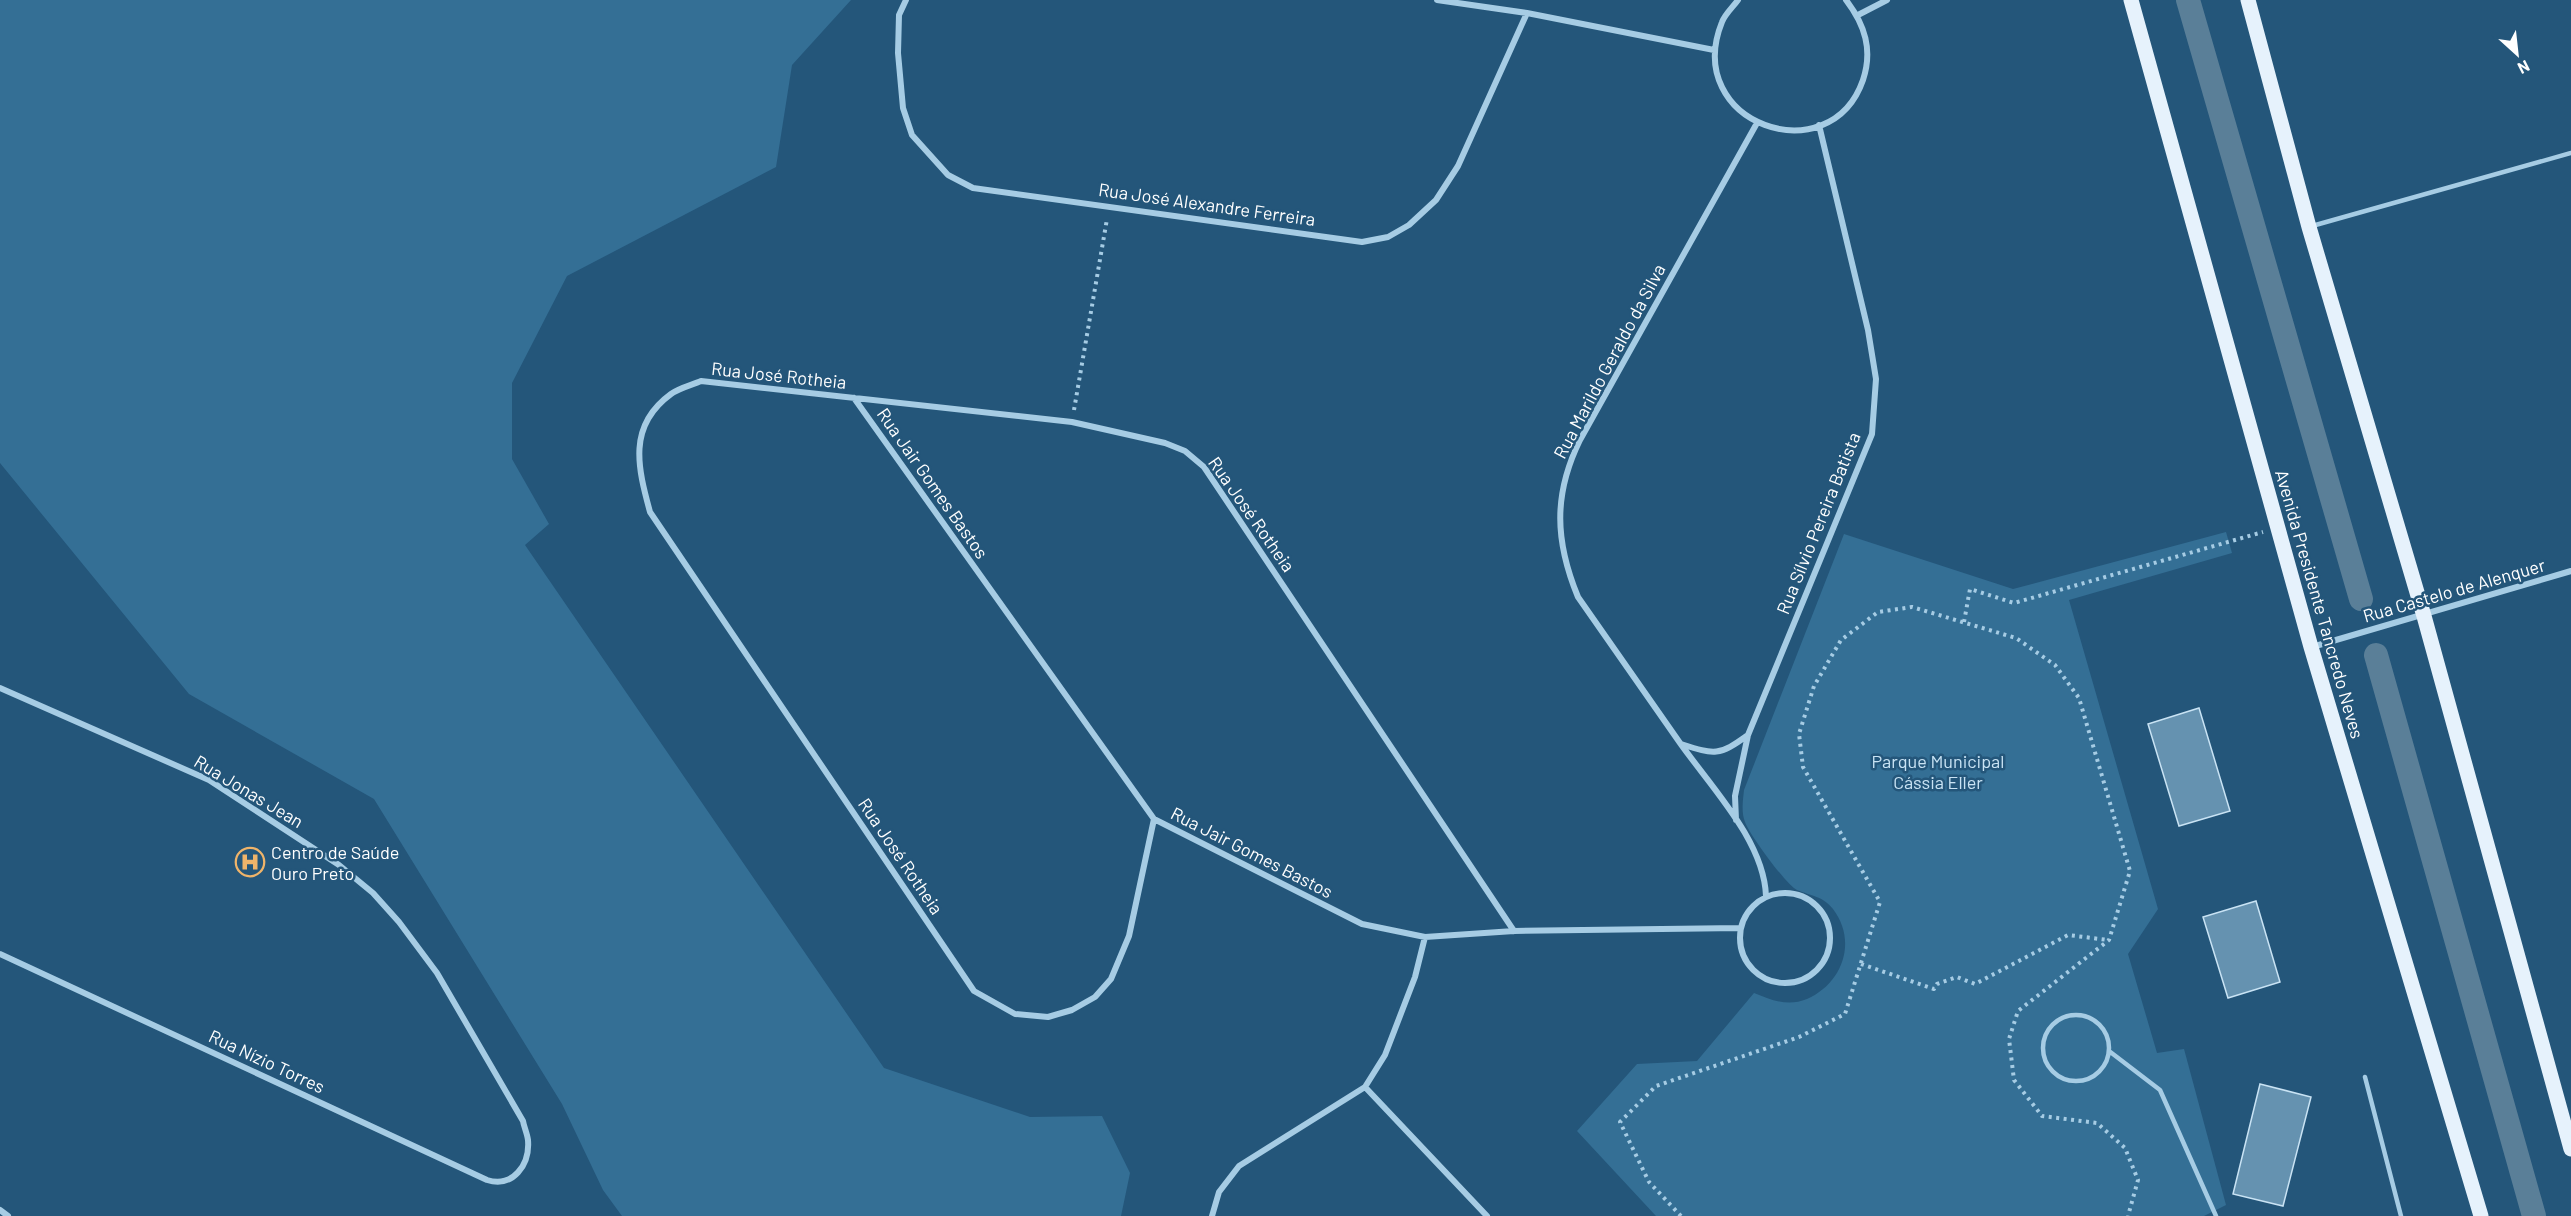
<svg xmlns="http://www.w3.org/2000/svg" width="2571" height="1216" font-family="Barlow,sans-serif">
<style>
.green{fill:#346f95}
.lines{fill:none;stroke-linecap:round;stroke-linejoin:round}
.canal{stroke:#5a7f98;stroke-width:24}
.building{fill:#6592b0;stroke:#c9e3f4;stroke-width:1.5}
.path{stroke:#a6cce4;stroke-width:4;stroke-dasharray:3 4.5;stroke-linecap:butt}
.service{stroke:#a6cce4;stroke-width:4.5}
.minor{stroke:#a6cce4;stroke-width:6}
.primary{stroke:#e6f2fc;stroke-width:15}
.labels{text-anchor:middle;dominant-baseline:central;stroke-width:5;stroke-linejoin:round;paint-order:stroke}
.street-label{font-size:18px;fill:#fff;stroke:#24567a}
.park-label{font-size:18px;fill:#c9e3f4;stroke:#24567a}
.poi-label{font-size:18px;fill:#fff;stroke:#24567a;text-anchor:start}
</style>
<rect width="100%" height="100%" fill="#24567a"/>
<path class="green" d="M0,0h851l-59,65 -16,102 -209,109 -55,107v76l37,65 -24,21 359,523 146,49 72,-1 28,57 -9,43h-499l-19,-26 -41,-86 -188,-305 -185,-105 -189,-231z
M2226,532l6,21 -163,47 89,309 -30,45 29,99 27,-4 42,156 -22,11h-548l-79,-85 60,-67 60,-3 57,-68c17,7 34,14 53,6 35,-15 51,-57 26,-90 -10,-13 -22,-13 -36,-19 -10,-4 -48,-56 -52,-68 -4,-10 -2,-22 -1,-32l100,-256 169,55z"/>
<g class="lines">
<path class="canal" d="M2188,0l173,599
M2376,655l158,561"/>
</g>
<path class="building" d="M2199,708l31,103 -51,15 -31,-102z
M2256,901l24,81 -52,16 -25,-81z
M2260,1084l51,13 -28,109 -50,-12z"/>
<g class="lines">
<path class="path" d="M1074,410l33,-191
M1964,622l6,-33 44,14 249,-71
M1861,964l73,25 3,-5 20,-7 18,7 93,-49 40,5
M1681,1216l-32,-34 -29,-60 36,-36 143,-49 46,-23 35,-112 -77,-135 -4,-33 15,-48 27,-46 37,-28 34,-5 104,31 39,27 24,33 51,173 -21,69 -91,71 -9,28 5,41 28,36 55,7 28,25 13,32 -10,36"/>
<path class="service" d="M2312,226l259,-73
M2043 1048a33 33 0 1 1 66 0a33 33 0 1 1-66 0Z
M2109,1051l51,39 56,126
M2365,1077l36,139"/>
<path class="minor" d="M906,0l-7,15 -1,38 5,55 9,27 36,40 25,13 389,54 26,-5 21,-12 27,-25 22,-34 69,-153
M1437,0l90,13 187,37
M1738,0c-5,7 -13,14 -16,22 -41,102 108,153 141,58 10,-30 2,-55 -17,-80
M1858,15l29,-15
M1757,123l-177,317c-27,55 -25,101 -2,157 34,49 68,98 102,146 31,44 84,98 86,153
M854,398l300,421 208,105 63,13 89,-6 226,-3
M2312,647l259,-76
M0,688l209,92 130,85 34,28 26,29 38,51 86,148c1,6 4,12 5,19 2,25 -15,48 -41,40l-487,-226
M1681,744c34,11 38,12 67,-9
M1154,819l-25,117 -18,43 -16,18 -23,13 -24,7 -33,-3 -41,-23 -324,-479c-12,-44 -23,-86 21,-118 8,-6 21,-9 30,-13l371,41 93,21 20,8 19,16 310,464
M1736,820l-1,-24 13,-61 124,-301 4,-55 -8,-49 -49,-205
M1740 938a45 45 0 1 1 90 0a45 45 0 1 1-90 0Z
M1365,1087l122,129
M0,1210l8,6
M1212,1216l7,-24 20,-26 126,-79 20,-32 30,-78 10,-40"/>
<path class="primary" d="M2131,0l180,647 170,569
M2248,0l61,227 115,389 147,533"/>
</g>
<defs>
<g id="hospital-ring" transform="scale(1.5)"><circle r="9.5" fill="#24567a" stroke="#efb46a" stroke-width="1.5"/><path d="M-5-5h3v3.5h4V-5h3V5h-3V1.5h-4V5h-3Z" fill="#efb46a"/></g>
</defs>
<g fill-rule="evenodd">
<use href="#hospital-ring" x="250" y="862"/>
</g>
<g class="labels">
<g class="street-label">
<text transform="translate(1207 204) rotate(8)">Rua José Alexandre Ferreira</text>
<text transform="translate(1609 361) rotate(-62)">Rua Marildo Geraldo da Silva</text>
<text transform="translate(779 375) rotate(6)">Rua José Rotheia</text>
<text transform="translate(933 483) rotate(55)">Rua Jair Gomes Bastos</text>
<text transform="translate(1252 514) rotate(55)">Rua José Rotheia</text>
<text transform="translate(1818 523) rotate(-68)">Rua Sílvio Pereira Batista</text>
<text transform="translate(2454 590) rotate(-16)">Rua Castelo de Alenquer</text>
<text transform="translate(2320 604) rotate(74)">Avenida Presidente Tancredo Neves</text>
<text transform="translate(249 791) rotate(31)">Rua Jonas Jean</text>
<text transform="translate(1252 852) rotate(27)">Rua Jair Gomes Bastos</text>
<text transform="translate(901 856) rotate(56)">Rua José Rotheia</text>
<text transform="translate(267 1061) rotate(25)">Rua Nízio Torres</text>
</g>
<g class="park-label">
<text x="1938" y="761">Parque Municipal<tspan x="1938" dy="21">Cássia Eller</tspan></text>
</g>
<g class="poi-label">
<text x="271" y="852">Centro de Saúde<tspan x="271" dy="21">Ouro Preto</tspan></text>
</g>
</g>
<g transform="translate(2517 54) rotate(153)" stroke="#24567a" stroke-width="4.5" paint-order="stroke">
<path d="M0-4.5L10 22L0 15L-10 22Z" fill="#ffffff"/>
<text y="-9" font-size="16" font-weight="bold" text-anchor="middle" fill="#ffffff">N</text>
</g>
</svg>
